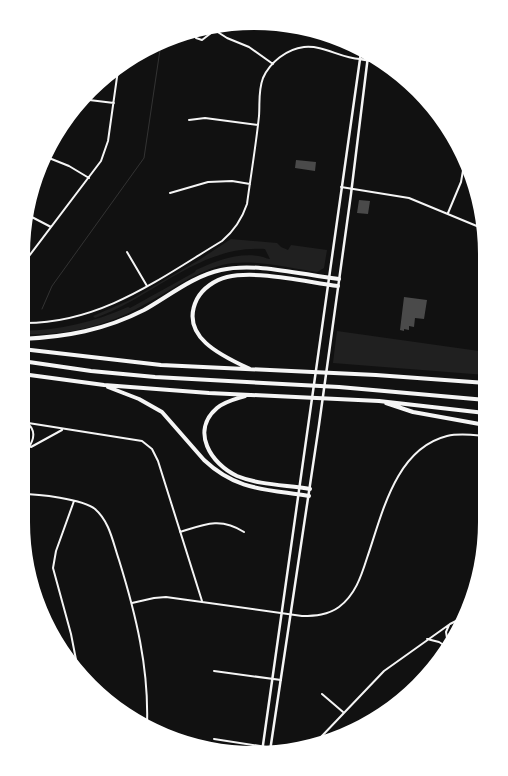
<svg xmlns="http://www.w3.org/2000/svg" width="508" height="776" font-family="'Asap Condensed',sans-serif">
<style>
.green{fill:#202020}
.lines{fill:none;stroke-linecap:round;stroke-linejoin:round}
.stream{stroke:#333;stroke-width:1}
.building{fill:#4a4a4a}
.minor{stroke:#f5f5f5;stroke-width:2}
.tertiary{stroke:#f5f5f5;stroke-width:2.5}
.secondary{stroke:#f5f5f5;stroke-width:2.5}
.motorway{stroke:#f5f5f5;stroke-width:4}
</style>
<rect width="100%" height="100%" fill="#111"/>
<path class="green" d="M231,239l46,4 4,4 7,3 3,-5 36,5 -3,18 -7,4c-30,-4 -65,-14 -95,-7 -30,8 -55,28 -82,42 -36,20 -77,29 -117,27v-3c37,-1 71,-9 105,-24l2,1 65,-36 1,-2c19,-9 45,-19 67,-13 3,1 5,2 7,2l-5,-10c-66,-4 -111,48 -170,69l-2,-2 37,-16 69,-40z
M337,331l149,21v23l-153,-12z"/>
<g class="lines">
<path class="stream" d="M42,309l10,-23 92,-128 17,-115"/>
</g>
<path class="building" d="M296,160l20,2 -1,9 -20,-3z
M359,200l11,1 -2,13 -11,-1z
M404,297l23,3 -3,19 -9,-1 -1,9 -5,-1v4l-5,-1v2l-4,-1z"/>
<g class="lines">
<path class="minor" d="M213,29l14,9 22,9 24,17
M196,33v5l6,2 13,-10
M81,99l33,4
M189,120l16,-2 53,7
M44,156l25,10 20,12
M341,187l68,11 75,31
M170,193l38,-11 24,-1 18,3
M448,213l13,-31 4,-23
M26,214l25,13
M127,252l20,34
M23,264l78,-103 7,-20 10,-71
M23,323c77,1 136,-44 199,-82 13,-11 20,-22 25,-37 4,-30 9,-59 12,-88 1,-13 -1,-25 4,-38 7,-16 24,-29 41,-31 20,-2 36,11 56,12
M22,422l120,19 10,8 6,12 44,140
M31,447l31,-17
M22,457c7,-9 18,-23 6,-33
M21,494c17,0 62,5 74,15 15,13 18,34 24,51 17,55 30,108 28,165
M74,501l-18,50 -3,17 18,66 7,36
M180,532c25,-8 41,-15 64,0
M132,603l22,-5 12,-1 136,19c13,0 26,-1 37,-9 16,-12 22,-30 28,-49 15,-43 28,-109 80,-122 13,-3 26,-1 38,0
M427,639l12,3 8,5
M448,644l-2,-12 3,-7
M214,671l67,9
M322,694l21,18
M214,739l72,11
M301,748l5,-1 14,-9 64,-67 66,-47 16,-8"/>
<path class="tertiary" d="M360,59l18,3"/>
<path class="secondary" d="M270,751l49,-326 32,-231 17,-138
M262,752l99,-700"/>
<path class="motorway" d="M22,339c44,-2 83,-9 122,-29 25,-14 49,-34 77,-40 35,-8 82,5 118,9
M22,349l139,16 215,10 110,8
M22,361l69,10 64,6 184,10 147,13
M250,369c-26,-12 -72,-32 -53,-70 6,-11 18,-19 30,-22 31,-7 79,5 111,9
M22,374l82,11 105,8 170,8 106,12
M108,387l31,12 23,13 42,48c33,31 62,29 105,36
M245,396c-9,3 -20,5 -28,12 -27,23 -6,56 20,68 22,9 49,9 73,13
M386,403l27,9 72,13"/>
</g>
<path d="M0 0H508V776H0ZM254 30H254A224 224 0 0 1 478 254V522A224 224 0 0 1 254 746H254A224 224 0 0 1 30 522V254A224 224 0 0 1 254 30Z" fill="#fff" fill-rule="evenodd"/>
</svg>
